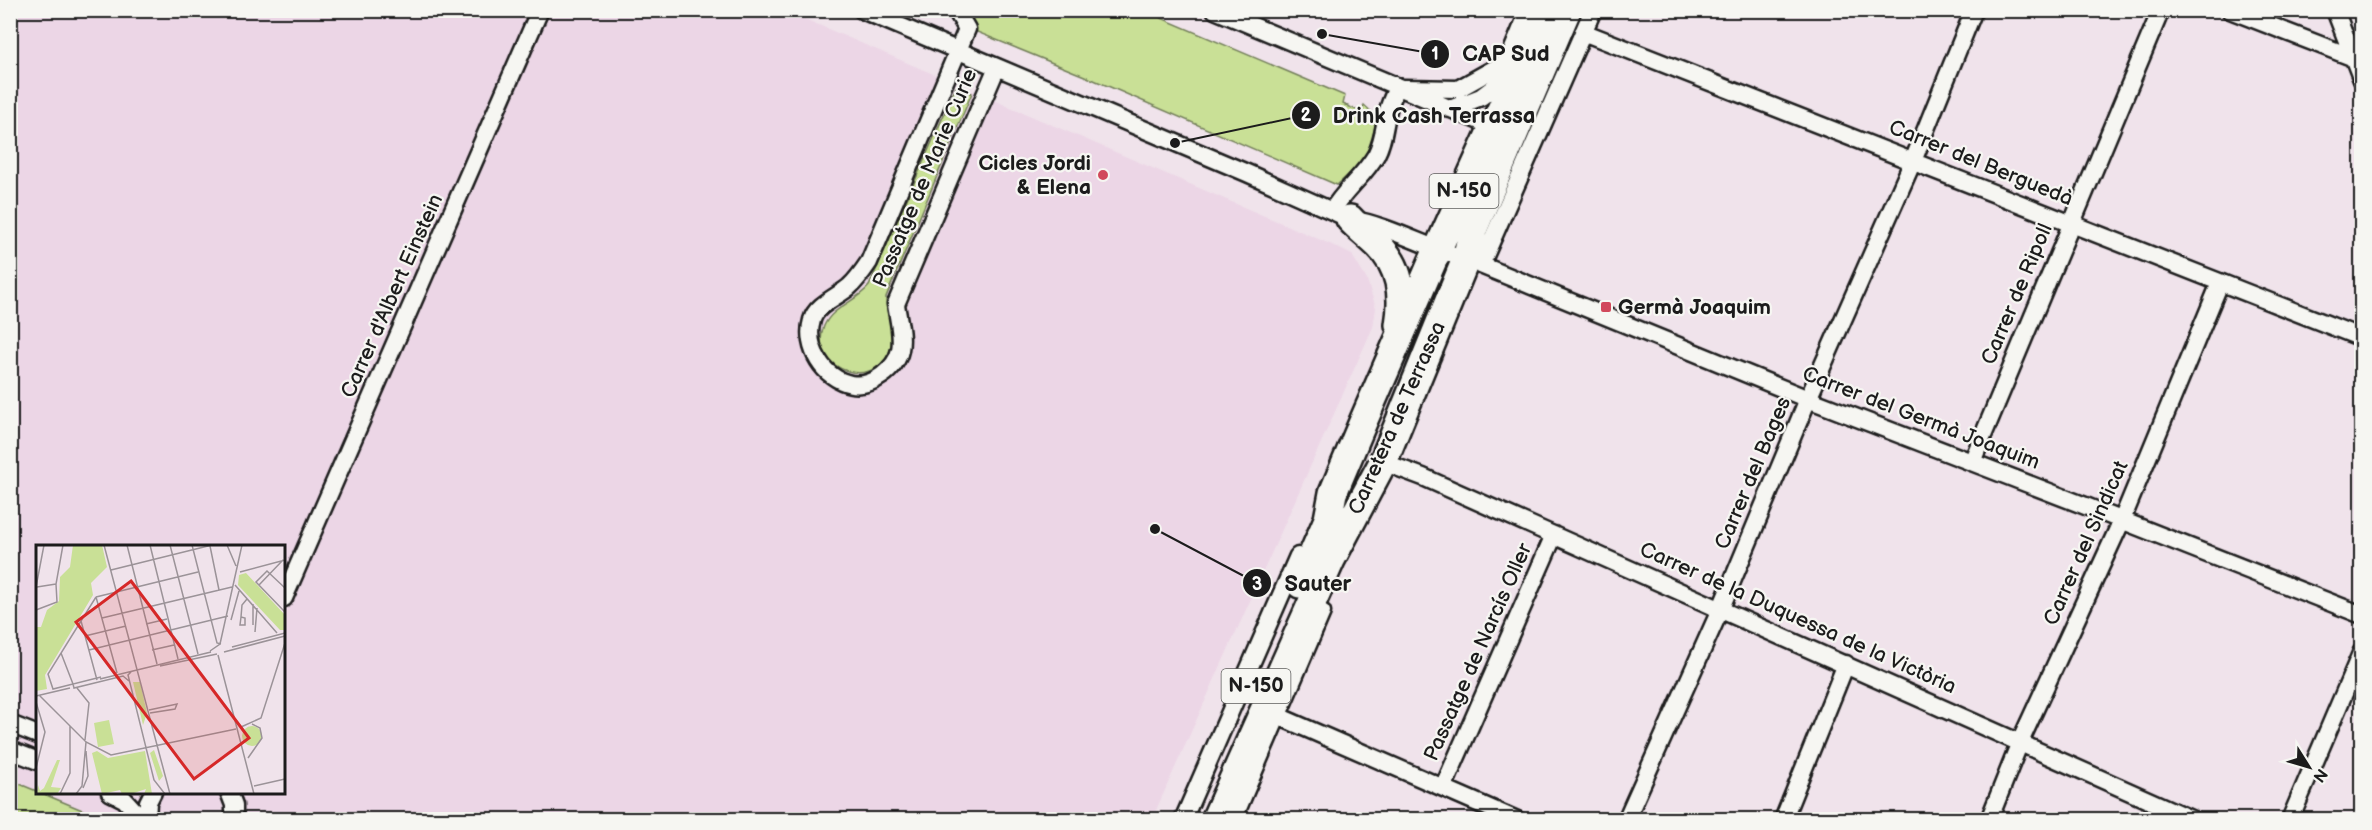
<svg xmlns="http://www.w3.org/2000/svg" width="2372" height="830" font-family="'Balsamiq Sans',sans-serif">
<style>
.built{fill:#ecd6e6;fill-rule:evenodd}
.green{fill:#c9e096;stroke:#727e59;stroke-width:1.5}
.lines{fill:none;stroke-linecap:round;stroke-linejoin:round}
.street-casing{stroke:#1c1c1c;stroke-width:21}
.primary-casing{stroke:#1c1c1c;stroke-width:32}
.street{stroke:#f6f6f2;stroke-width:16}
.primary{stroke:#f6f6f2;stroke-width:27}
.poi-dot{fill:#d1495b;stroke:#f6f6f2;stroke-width:2}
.labels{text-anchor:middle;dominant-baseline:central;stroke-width:4.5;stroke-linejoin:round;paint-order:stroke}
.shield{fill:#f6f6f2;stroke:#5d5d5c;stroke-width:1.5}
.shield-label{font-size:20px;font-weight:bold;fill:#1c1c1c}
.poi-label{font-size:21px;font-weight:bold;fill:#1c1c1c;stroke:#f6f6f2;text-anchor:end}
.street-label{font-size:21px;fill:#1c1c1c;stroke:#f6f6f2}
.inset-road{fill:none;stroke:#9b9398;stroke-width:1.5}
.view{fill:#d62828;fill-opacity:0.15;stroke:#d62828;stroke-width:3}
.inset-edge{fill:none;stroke:#1c1c1c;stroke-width:3}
.leader{fill:none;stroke:#1c1c1c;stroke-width:2}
.callout-dot{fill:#1c1c1c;stroke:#f6f6f2;stroke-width:2}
.mark-label{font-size:18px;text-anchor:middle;font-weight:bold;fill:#fff}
.callout-label{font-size:22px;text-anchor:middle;font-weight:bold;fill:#1c1c1c;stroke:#f6f6f2;stroke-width:4.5;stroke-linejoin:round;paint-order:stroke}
</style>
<rect width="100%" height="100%" fill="#f0e3eb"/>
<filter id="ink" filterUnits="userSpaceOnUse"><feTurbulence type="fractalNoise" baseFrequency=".0167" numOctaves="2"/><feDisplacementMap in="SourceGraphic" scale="12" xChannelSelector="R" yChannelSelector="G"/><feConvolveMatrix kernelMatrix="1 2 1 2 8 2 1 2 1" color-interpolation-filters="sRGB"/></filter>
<g filter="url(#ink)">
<path class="built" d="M11,11h775l544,233 22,11 15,25 9,28 -3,19 -221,492h-1141zM38,546h246v246h-246z"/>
<path class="green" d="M963,11h182l200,85 -2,8 18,8 3,-7 12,11c-2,35 -14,47 -39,69l-250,-108 -110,-45z
M956,87l16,6 -86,204c-1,16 9,32 6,46 -11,53 -86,27 -68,-17 9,-20 32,-24 45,-40z
M10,780l94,39h-93z"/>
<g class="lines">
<g class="street-casing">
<path id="street" d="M862,10l385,163 103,46c40,7 77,29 116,40l342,140 275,106 279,110
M956,10l11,19 -98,233c-6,9 -12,18 -20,25 -12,10 -33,18 -37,33 -8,27 12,59 39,64 21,4 45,-15 49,-34 3,-15 -2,-31 -4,-46l101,-237
M1215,10l267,112 10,9 1,6
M2230,10l124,48
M2335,10l27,70
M1583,32l779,306
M1404,88l54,1 50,-28 21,-51
M1450,109l31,-12 33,-25
M1332,211c12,-21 32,-35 44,-56 7,-13 8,-26 11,-41 2,-9 6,-18 10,-26
M1481,265l112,-255
M1972,462l189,-452
M1380,469l3,-7 40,15 770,343
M284,598l256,-588
M1278,716l239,104
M10,724l28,11
M10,750l28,11
M1444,786l110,-251
M110,792l14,7 19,21
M229,792l5,13v15
M147,820l1,-18 5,-10
M1183,820l115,-264
M1233,820l89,-208
M1626,820l95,-212 87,-209 105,-238 61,-151
M1783,820l63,-156
M1989,820l31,-78 102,-222 98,-237
M2290,820l72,-169"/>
</g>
<g class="primary-casing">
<path id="primary" d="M1350,219c9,10 19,17 28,26 23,22 26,50 21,80
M1300,584l28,-65 5,-26 30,-71 74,-171 109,-241
M1215,820l116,-260 52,-98 83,-203 7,-29 94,-220"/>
</g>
<use href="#street" class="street"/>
<use href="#primary" class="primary"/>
</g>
</g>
<g class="poi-dot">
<circle cx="1103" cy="175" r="6"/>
<rect x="1600" y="301" width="12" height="12" rx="3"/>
</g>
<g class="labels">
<g class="shield">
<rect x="1429.5" y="174" width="69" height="34" rx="4.5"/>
<rect x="1221.5" y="669" width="69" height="34" rx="4.5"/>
</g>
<g class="shield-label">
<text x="1464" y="191">N-150</text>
<text x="1256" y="686">N-150</text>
</g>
<g class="poi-label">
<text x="1091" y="163">Cicles Jordi<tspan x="1091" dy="24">&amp; Elena</tspan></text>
<text x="1618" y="307" text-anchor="start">Germà Joaquim</text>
</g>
<g class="street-label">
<text transform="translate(1981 163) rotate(22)">Carrer del Berguedà</text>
<text transform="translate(925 178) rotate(-67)">Passatge de Marie Curie</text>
<text transform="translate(2017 294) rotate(-67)">Carrer de Ripoll</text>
<text transform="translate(392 296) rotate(-66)">Carrer d'Albert Einstein</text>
<text transform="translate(1397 418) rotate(-66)">Carretera de Terrassa</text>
<text transform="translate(1921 418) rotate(21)">Carrer del Germà Joaquim</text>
<text transform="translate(1753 473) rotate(-67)">Carrer del Bages</text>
<text transform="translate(2086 543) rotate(-66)">Carrer del Sindicat</text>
<text transform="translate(1798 618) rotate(24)">Carrer de la Duquessa de la Victòria</text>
<text transform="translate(1478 652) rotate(-66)">Passatge de Narcís Oller</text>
</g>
</g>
<g transform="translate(36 545)">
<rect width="249" height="249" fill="#f0e3eb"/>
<path d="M37,0h29l5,22 -16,16 2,12 -48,80 2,14 -11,2v-64h5l6,-17 12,-9 1,-24 10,-10zM210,28l39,42v15h-5l-42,-45 1,-10zM97,137h7l7,31 -4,12zM73,175l5,24 -16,3 -4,-24zM206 191a10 10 0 1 1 20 0a10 10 0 1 1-20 0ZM118,205l9,26 -4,5 -9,-28zM61,206l11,7 37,-7 7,43h-8l2,-5 -15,5h-9l-2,-4 -18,4 -10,-41zM21,215h3l-9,27 10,1 -4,6h-20l1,-9 2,6 4,-3z" fill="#c9e096"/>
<path class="inset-road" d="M68,0l66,249M91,0l30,119M114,0l28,114M134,0l28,109M156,0l25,98 4,1M191,0l9,21M174,1l9,44M75,25l101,-25M204,27l45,-12M199,40l42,48M223,40l24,-25M0,42l8,-42M1,42l19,-3M249,43l-18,-17 -11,11 29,30M60,52l102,-25M60,52l21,76M0,65l21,-8 -1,-18 7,-39M205,72l4,1v7h-5l1,-8 1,-12 5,-6M66,73l130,-31M195,75l8,-29M45,76l16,59M110,79l21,-5M217,80v-21M219,87l2,-24M49,91l41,-10M196,102l53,-14M53,105l139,-34M116,105l22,-5M174,106l10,-7 22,-99M188,107l61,-16M25,108l12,31 -20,5 -5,-15 33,-53 15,-24M182,110l36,139M124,121l57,-12M95,127l-3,3 26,105 11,14M65,132l-28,7 1,4 49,-12 6,5M64,134l111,-27M41,143l12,15 -4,37M3,150l47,47 25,13 125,-26M0,151l34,-8M0,157l9,30 -9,36M113,165l28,-6 -2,5 -25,4M205,182l20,-9 24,-75M212,213l14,-20 -2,-10 -8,-4M218,241l31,-7M47,243l5,-12 -2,-25M24,249l10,-21v-47M40,249l6,-8 4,-44"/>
<path class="view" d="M95,36l118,157 -55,41 -118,-157z"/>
<rect width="249" height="249" class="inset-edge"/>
</g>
<path class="leader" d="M1322 34L1435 54M1175 143L1306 115M1155 529L1257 583"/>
<g class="callout-dot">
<circle cx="1322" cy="34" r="6"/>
<circle cx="1175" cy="143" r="6"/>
<circle cx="1155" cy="529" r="6"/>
<circle cx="1435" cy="54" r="15"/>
<circle cx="1306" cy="115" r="15"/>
<circle cx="1257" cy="583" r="15"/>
</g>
<g class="mark-label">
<text x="1435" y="60">1</text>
<text x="1306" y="121">2</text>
<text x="1257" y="590">3</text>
</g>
<g class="callout-label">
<text x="1506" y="61">CAP Sud</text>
<text x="1434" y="123">Drink Cash Terrassa</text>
<text x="1318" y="591">Sauter</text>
</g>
<rect width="2372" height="830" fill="none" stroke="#f6f6f2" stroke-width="36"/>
<rect x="18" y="18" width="2336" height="794" fill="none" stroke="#1c1c1c" stroke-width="2" filter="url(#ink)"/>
<g transform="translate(2309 767) rotate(127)" stroke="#f6f6f2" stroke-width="4.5" paint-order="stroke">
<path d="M0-4.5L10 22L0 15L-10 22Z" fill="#1c1c1c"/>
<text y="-9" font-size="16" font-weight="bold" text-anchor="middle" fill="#1c1c1c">N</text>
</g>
</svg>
